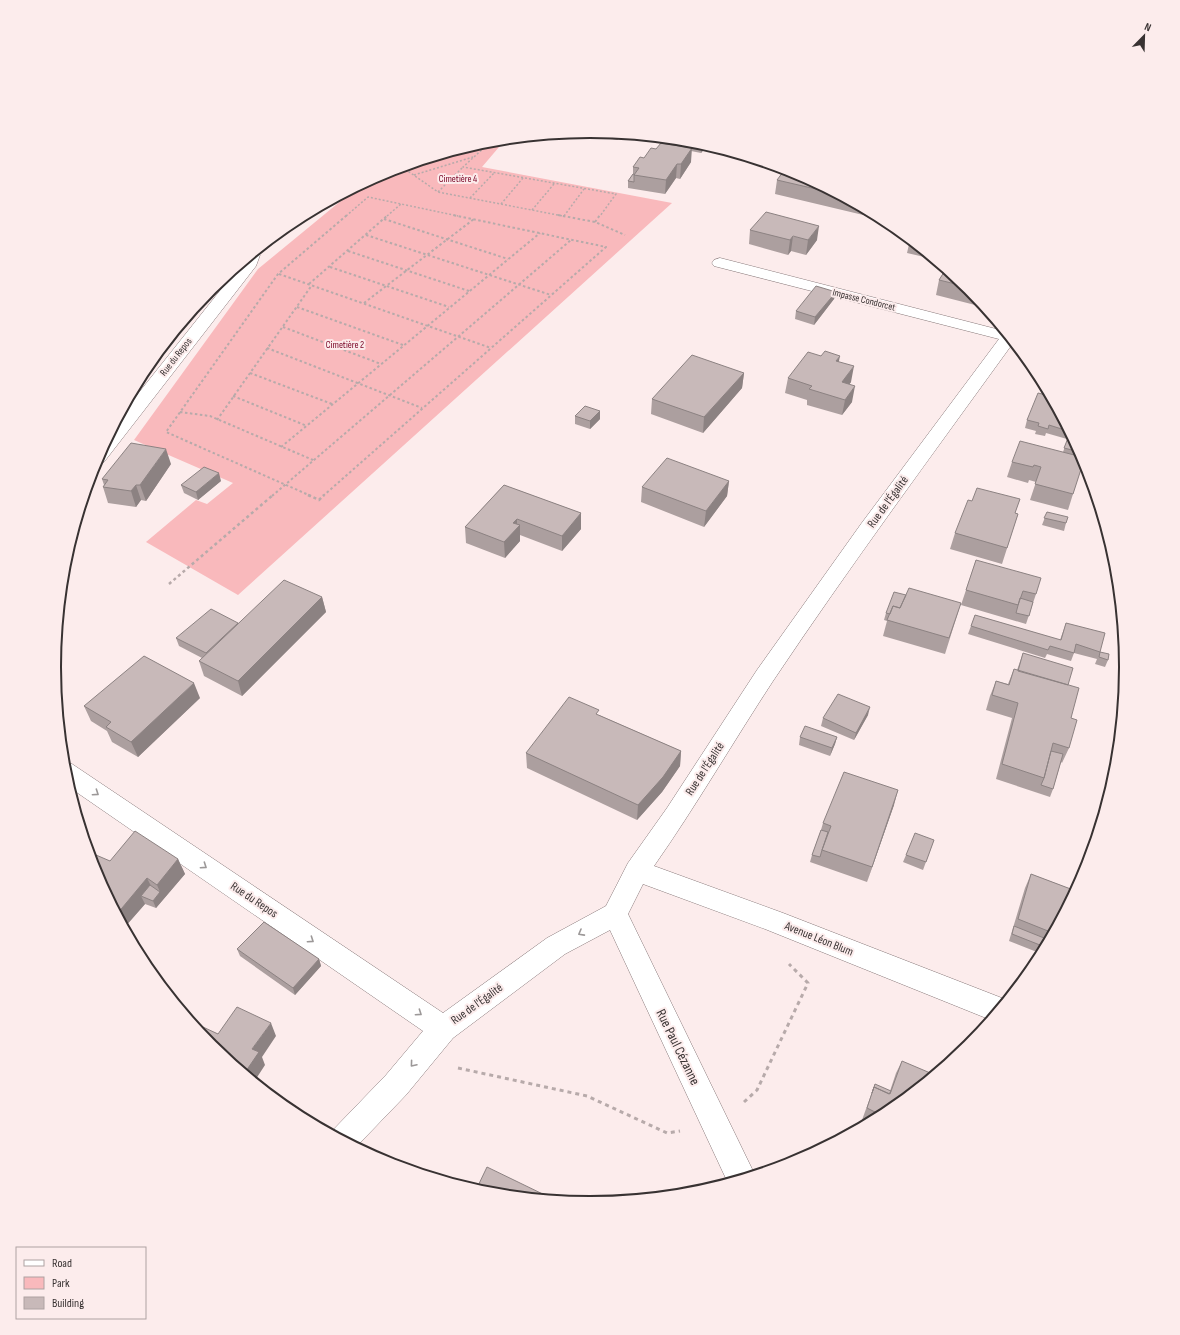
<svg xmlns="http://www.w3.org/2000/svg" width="1180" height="1335" font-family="'Sofia Sans Condensed',sans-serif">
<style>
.green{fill:#f9b9bc}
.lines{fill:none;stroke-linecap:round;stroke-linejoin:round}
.minor-casing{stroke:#88797a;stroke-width:1}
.path-far3{stroke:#b7aaaa;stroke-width:1.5;stroke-dasharray:2 2;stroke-linecap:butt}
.path-far2{stroke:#b7aaaa;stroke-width:2;stroke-dasharray:2.5 2.5;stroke-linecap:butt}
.path-far1{stroke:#b7aaaa;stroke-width:2.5;stroke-dasharray:3 3;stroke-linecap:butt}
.path{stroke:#b7aaaa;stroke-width:3;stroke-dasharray:4 4;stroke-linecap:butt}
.minor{fill:#fff;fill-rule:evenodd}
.wall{fill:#ac9f9f}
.shaded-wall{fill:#8c8282}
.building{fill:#c8b9b9;stroke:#8c8282}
.oneway{stroke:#9c9898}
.labels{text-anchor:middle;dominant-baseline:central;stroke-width:4;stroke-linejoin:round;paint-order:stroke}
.far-park-label{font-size:10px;fill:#780223;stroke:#fcecec}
.far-street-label{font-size:10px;fill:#383232;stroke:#fcecec}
.street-label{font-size:12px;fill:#383232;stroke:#fcecec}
.near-street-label{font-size:14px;fill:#383232;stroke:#fcecec}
.rim{fill:none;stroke:#383232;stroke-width:2}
</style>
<rect width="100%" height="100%" fill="#fcecec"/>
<path class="green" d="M505,140l-23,27 190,36 -434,392 -92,-53 50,-42 11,4 26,-21 -99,-43 124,-171 101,-83 26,-14 101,-30z"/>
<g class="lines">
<g class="minor-casing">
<path id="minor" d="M256,251l4,4 -4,11 -152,196 -9,1 23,-44 124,-156z
M720,258l284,73 9,12c-81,112 -163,223 -240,338 -40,61 -77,125 -119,185l129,47 224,87 -16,20 -226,-91 -122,-45 -15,30 127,261 -27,8 -118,-253 -45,24 -112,84 -47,57 -50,52 -25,-13 2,-4 53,-55 37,-44 -354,-244 -5,-15 -1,-10 9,2 371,249 104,-75 59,-32 22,-43 39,-55 90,-138 104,-146 138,-185 -285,-73 -2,-3 2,-3z"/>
</g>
<path class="path-far3" d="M483,143l4,2 -24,22 153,27 -16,22
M402,167l36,25 125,24
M414,175l59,-18
M438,192l25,-25
M470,198l24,-25
M501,204l22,-26
M532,210l22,-26
M346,216l22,-19 90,19
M387,216l14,-12
M564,216l20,-27"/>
<path class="path-far2" d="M558,215l37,7 30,13
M384,219l124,40
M595,222l5,-7
M366,235l185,60
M348,251l121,40
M330,267l119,40
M279,274l212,74
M309,284l79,-69
M364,303l110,-84
M297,307l106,38
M283,327l98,37
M267,348l155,60
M250,373l82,31
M233,396l74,30
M180,412l30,4 103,44
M217,420l95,-135
M281,447l259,-214
M272,496l299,-256
M311,496l-145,-64 112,-158 69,-59
M323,496l283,-249 -153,-32"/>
<path class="path-far1" d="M308,495l11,5 5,-5
M169,584l104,-89"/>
<path class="path" d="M458,1068l129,28 80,37 13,-2
M744,1102l13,-12 51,-107 -19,-19"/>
<use href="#minor" class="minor"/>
</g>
<path class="wall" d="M585,132h5l31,3 -4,5 -32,-5z
M670,139l37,7 -6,7 -10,-2v11l-11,17 -4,-1 -11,16 -37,-6v-7l5,-7v-7l11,-9 12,-9 13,-4z
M803,176l78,42 -1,1 -105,-25 2,-14z
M750,230l67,10 -11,15 -15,-4 -3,4 -39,-11z
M910,240l23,19 -26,-6z
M946,269l23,20 11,13 -1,4 -43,-11 3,-15z
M836,292l-2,7 -20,26 -19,-6 1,-8z
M839,362l12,20 -2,3 3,17 -10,13 -35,-10v-5l-22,-7 3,-15z
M744,373l-2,15 -39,45 -52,-19 1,-15z
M1050,396l20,37 -3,6 -21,-6 -1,3 -10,-2 1,-3 -11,-3 2,-8z
M600,411v8l-10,10 -15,-5v-8z
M1068,438l5,2 12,22 -2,-1 -10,33 -5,16 -38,-10 6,-18 -7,-2 -1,3 -21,-6 5,-15 51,-10z
M171,464l-25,37 -5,-1 -5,7 -28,-4 -5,-16 1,-2 -2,-6z
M221,481l-23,19 -14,-7 -3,-8z
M729,481l-2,15 -23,31 -63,-25 1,-15z
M504,485l77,28v16l-19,22 -42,-16v6l-15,17 -39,-15 -1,-16z
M1020,499l-5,14 3,1 -16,50 -52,-15 5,-16 17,-32z
M1047,512l19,11 -2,8 -22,-6z
M976,560l60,34 -10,30 -65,-19z
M906,595l55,8 -16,51 -62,-18 4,-15 -3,-1 2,-7z
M322,597l4,15 -84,84 -38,-20 -5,-15 3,-3 -23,-12 -3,-8 62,-15z
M975,615l85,25 6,-17 34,29 8,8 -3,7 -10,-3 2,-5 -23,-6 -3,8 -24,-7 -2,4 -77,-24z
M1023,653l45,32 3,33 -2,30 -7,15 -1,-1 -8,27 -3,8 -54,-18 16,-61 -26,-8 4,-14 6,-15 12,3 6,-15 3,1z
M200,698l-62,59 -26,-15 -5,-11 -16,-10 -7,-15z
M599,715l82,36 -1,15 -18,26 -25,28 -110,-52 -1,-15z
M868,715l-14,25 -33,-14 2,-8z
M800,737h37l-2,7 -5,12 -31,-11z
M894,805l-27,77 -57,-20 2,-7 9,-25 2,-7z
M934,840l-11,30 -20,-8 3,-7z
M178,859l7,15 -29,34 -11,-4 -21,24 -29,-56 15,-11z
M1031,874l45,17 -34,63 -33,-13 16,-53z
M237,949l82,10 2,7 -26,29 -55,-39z
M902,1061l-14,52 -19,10 -7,-3 13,-36 15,7 6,-18z"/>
<path class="shaded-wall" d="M617,134l4,1 -4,5z
M703,144l4,2 -6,7 1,-7z
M692,148l-1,14 -11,17 1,-15z
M677,164l-1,14 -11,16 1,-14z
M819,226l-2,14 -11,15 2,-15z
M793,236l-2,15 -3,4 2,-15z
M836,292l-2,7 -20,26 1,-8z
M840,356l-3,15 -1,-10z
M854,366l-3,16 -12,16 3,-16z
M744,373l-2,15 -39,45 1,-16z
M855,386l-3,16 -10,13 3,-15z
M600,411v8l-10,10v-8z
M166,449l5,15 -25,37 -6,-16z
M219,473l2,8 -23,19 -2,-8z
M729,481l-2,15 -23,31 2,-16z
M136,485l5,15 -5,7 -5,-16z
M581,513v16l-19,22v-15z
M517,519v9l3,-3v16l-15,17 -1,-16 9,-19z
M322,597l4,15 -84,84 -4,-15z
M194,683l6,15 -62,59 -7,-15z
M870,707l-2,8 -14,25 2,-7z
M837,737l-2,7 -5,12 2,-8z
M681,751l-1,15 -18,26 -25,28 1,-15z
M898,790l-4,15 -27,77 5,-15z
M178,859l7,15 -29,34 -3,-7 7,-9 -3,-7z
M147,878l7,14 -13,4 4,8 -21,24 -7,-14z
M319,959l2,7 -26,29 -2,-7z
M271,1023l5,13 -14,21 3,8 -11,17 -10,-8 8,-25z"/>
<path class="building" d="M669,140l26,2 8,2 -1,2z
M661,143l31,5 -11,16h-4l-11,16 -32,-5 5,-7 -6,-1 7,-10 4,1 7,-10 5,1z
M783,172l20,4 30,17 -56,-13z
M633,174h1v8l-6,-1z
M766,212l53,14 -11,14 -15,-4 -3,4 -40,-10z
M946,269l22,18 -29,-7z
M816,286l20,6 -21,25 -19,-6z
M825,351l15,5 -4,5 18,5 -12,16 13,4 -10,14 -36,-11 3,-3 -24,-8 20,-26 13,4z
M692,355l52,18 -40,44 -52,-18z
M1038,393l12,3 18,35 -19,-6 -1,4 -10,-3 1,-3 -12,-3z
M585,406l15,5 -10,10 -15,-5z
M1068,438l5,2 7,12 -16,-4z
M1020,441l62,16 2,3 -11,34 -38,-10 6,-17 -7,-2 -1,2 -21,-5z
M131,443l35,6 -26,36h-4l-5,6 -28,-4 5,-7 -6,-1z
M667,458l62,23 -23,30 -64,-24z
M204,467l15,6 -23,19 -15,-7z
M504,485l77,28 -19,23 -45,-17 -4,4 7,2 -16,17 -39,-15z
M977,488l43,11 -5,14 3,1 -11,34 -52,-15 13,-33 4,1z
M1047,512l21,5 -2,6 -22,-5z
M976,560l65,18 -5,16 -13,-3 -5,14 -52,-15z
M284,580l38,17 -84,84 -39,-20z
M909,588l52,15 -12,35 -62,-18 6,-14 7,2z
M894,592l12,3 -6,13 -7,-2 -3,8 -4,-1z
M1020,598l13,4 -4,14 -13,-3z
M211,609l27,14 -32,30 -30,-15z
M975,615l86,25 5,-17 39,10 -5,19 -24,-8 -2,9 -24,-7 -2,4 -77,-24z
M1100,652l9,2 -1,6 -9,-3z
M1023,653l50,15 -5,17 -50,-14z
M144,656l50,27 -63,59 -25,-15 5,-5 -27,-16z
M1014,669l65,19 -8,30 6,2 -8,28 -16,-5 -9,35 -42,-14 16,-61 -26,-8 4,-14 13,4z
M838,694l32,13 -14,26 -33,-15z
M569,697l30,13 -3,4 85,37 -18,26 -25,28 -112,-52z
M805,726l32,11 -5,11 -32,-11z
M1051,751l12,3 -10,35 -12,-4 3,-7z
M844,772l54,18 -26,77 -50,-17 9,-24 -8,-3z
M821,830l7,2 -6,18 -2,7 -8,-2z
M135,831l43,28 -21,26 -10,-7 -30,36 -22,-42 -6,-20 21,9z
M915,833l19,7 -8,22 -20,-7z
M1031,874l45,17 -23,42 -35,-14z
M150,885l10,7 -7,9 -12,-5z
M264,922l55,37 -26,29 -56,-39z
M1014,926l35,14 -4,7 -33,-13z
M237,1007l34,16 -19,26 7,3 -15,22 -33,-28 -21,-25 28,13z
M902,1061l33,14 -47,38 -5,3 -16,-8 7,-21 16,7z
M875,1084l16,7 -2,3 -15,-7 -2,6z
M487,1167l66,32v1l-68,-7 -9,-3z"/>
<defs><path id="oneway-chevron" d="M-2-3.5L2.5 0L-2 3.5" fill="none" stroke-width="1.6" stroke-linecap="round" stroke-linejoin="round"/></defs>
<g class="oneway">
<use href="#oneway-chevron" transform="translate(96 793) rotate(34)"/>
<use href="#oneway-chevron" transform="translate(204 866) rotate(34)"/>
<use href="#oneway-chevron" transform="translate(581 933) rotate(151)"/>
<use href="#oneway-chevron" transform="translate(311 940) rotate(34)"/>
<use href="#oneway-chevron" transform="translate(419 1013) rotate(34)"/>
<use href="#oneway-chevron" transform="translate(413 1064) rotate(130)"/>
</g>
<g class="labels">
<g class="far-park-label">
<text x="458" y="179">Cimetière 4</text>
<text x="345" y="345">Cimetière 2</text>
</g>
<g class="far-street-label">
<text transform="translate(864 300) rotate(14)">Impasse Condorcet</text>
<text transform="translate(176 357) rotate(-52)">Rue du Repos</text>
</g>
<g class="street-label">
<text transform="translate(888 502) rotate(-54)">Rue de l'Égalité</text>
<text transform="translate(705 769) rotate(-57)">Rue de l'Égalité</text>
<text transform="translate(254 900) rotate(34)">Rue du Repos</text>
<text transform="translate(819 939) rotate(22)">Avenue Léon Blum</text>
<text transform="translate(477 1004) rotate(-36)">Rue de l'Égalité</text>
</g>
<g class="near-street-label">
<text transform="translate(678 1047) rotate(64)">Rue Paul Cézanne</text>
</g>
</g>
<path d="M0 0H1180V1335H0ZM61 667a529 529 0 1 1 1058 0a529 529 0 1 1-1058 0Z" fill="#fcecec" fill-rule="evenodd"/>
<path class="rim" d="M61 667a529 529 0 1 1 1058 0a529 529 0 1 1-1058 0Z"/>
<rect x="16" y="1247" width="130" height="72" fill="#fcecec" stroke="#aea2a2"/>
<rect x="24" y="1260" width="20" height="6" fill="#ffffff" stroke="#aea2a2"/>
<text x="52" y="1267" font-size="12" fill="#383232">Road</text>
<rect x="24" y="1277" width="20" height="12" fill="#f9b9bc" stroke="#aea2a2"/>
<text x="52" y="1287" font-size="12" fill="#383232">Park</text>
<rect x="24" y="1297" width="20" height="12" fill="#c8b9b9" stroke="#aea2a2"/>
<text x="52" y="1307" font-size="12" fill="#383232">Building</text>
<g transform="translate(1144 36) rotate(23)" stroke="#fcecec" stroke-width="3" paint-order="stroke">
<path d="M0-3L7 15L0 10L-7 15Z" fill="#383232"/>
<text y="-6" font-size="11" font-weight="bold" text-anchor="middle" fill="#383232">N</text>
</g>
</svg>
